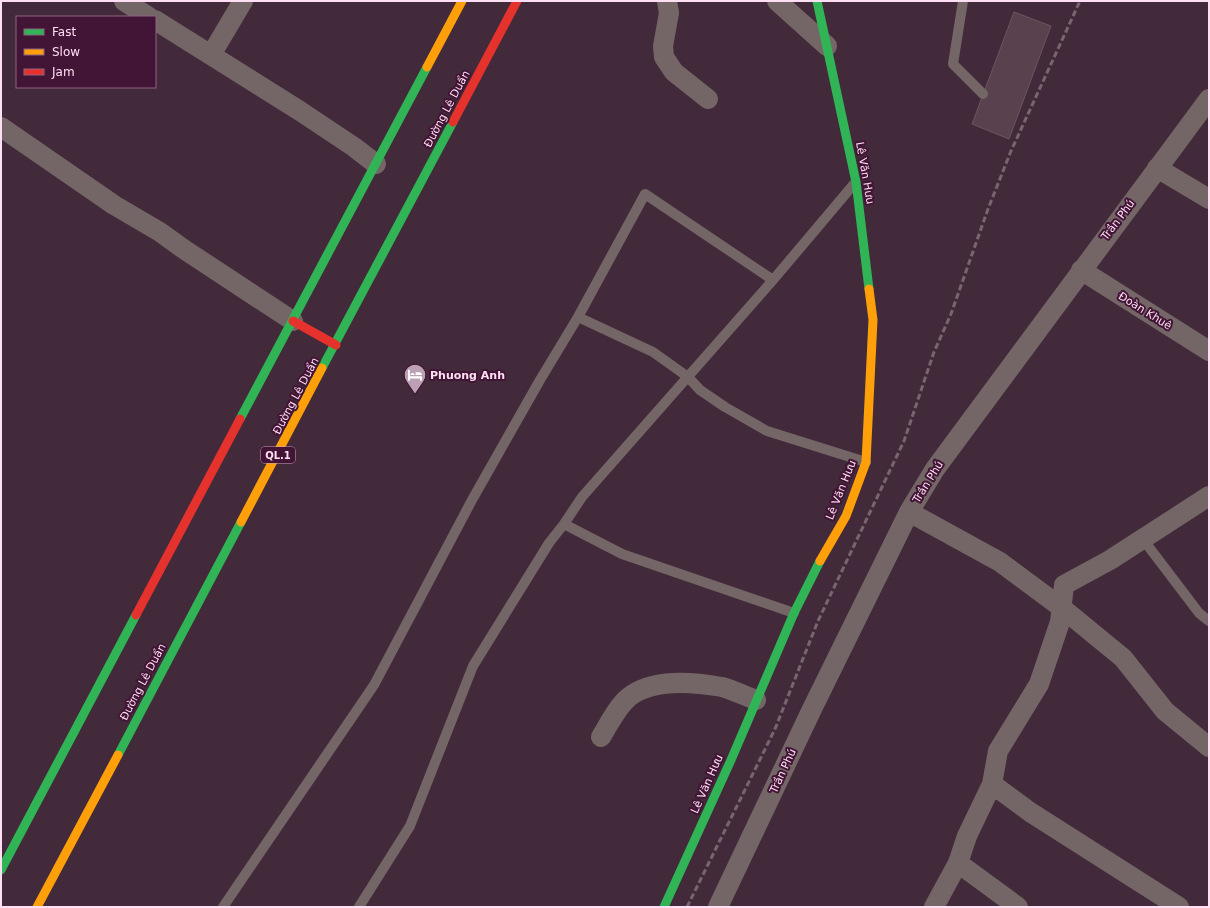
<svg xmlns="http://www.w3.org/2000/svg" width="1210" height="908" font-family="'DejaVu Sans',sans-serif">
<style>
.building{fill:#5a414e;stroke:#6c5561}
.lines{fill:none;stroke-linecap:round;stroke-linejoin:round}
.lane{stroke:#746666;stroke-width:10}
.street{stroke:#746666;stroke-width:20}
.fast{stroke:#30b455;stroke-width:9}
.slow{stroke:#ff9f0a;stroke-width:9}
.jam{stroke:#e5322d;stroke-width:9}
.rail{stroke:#77666d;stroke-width:3;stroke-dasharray:6 3;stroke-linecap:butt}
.labels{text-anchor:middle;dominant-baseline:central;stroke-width:4;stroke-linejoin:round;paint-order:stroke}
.shield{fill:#421435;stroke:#c6a2ba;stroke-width:1}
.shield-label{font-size:10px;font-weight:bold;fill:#fedff3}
.street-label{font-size:11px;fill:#fedff3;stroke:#421435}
.poi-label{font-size:11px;font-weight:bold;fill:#fedff3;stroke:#421435;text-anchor:start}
</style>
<rect width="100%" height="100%" fill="#422a3b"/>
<path class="building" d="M1014,12l37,14 -42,113 -37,-15z"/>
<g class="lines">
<path class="lane" d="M963,1l-10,63 30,30
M578,317l75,35 35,25 12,13 25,17 42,24 99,31
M564,524l58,30 172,59
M1142,538l57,75 10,8
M223,907l151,-222 98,-185 68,-120 38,-63 67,-123 128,86
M359,907l51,-81 63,-160 76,-123 15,-19 18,-27 191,-217 81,-96"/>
<path class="street" d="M124,1l25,16
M667,1l2,12 -6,33 1,11 10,15 34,27
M777,1l50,45
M155,20l145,91 54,36 22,17
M211,55l32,-54
M1,127l113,78 46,27 25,18 108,71
M1157,168l52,31
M1081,270l128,81
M909,512l91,50 62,46 61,50 42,53 44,36
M601,737c8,-13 16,-30 28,-40 24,-19 64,-15 93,-10 11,3 23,9 34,13
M958,863l60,44
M718,907l94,-198 97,-197 26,-43 274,-370
M934,907l24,-44 9,-27 25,-52
M1179,907l-149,-95 -38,-28 6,-33 41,-67 21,-62 4,-37 46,-25 99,-64"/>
<path class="fast" d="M817,1l39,181 13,107
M322,368l131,-246
M240,419l187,-352
M118,755l123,-233
M1,870l135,-255
M664,907l67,-147 63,-147 26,-52"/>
<path class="slow" d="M427,67l35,-66
M241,522l81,-154
M820,561l26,-45 20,-54 7,-142 -4,-31
M37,907l81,-152"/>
<path class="jam" d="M453,122l64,-121
M293,321l43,24
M136,615l104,-196"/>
<path class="rail" d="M687,907l88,-178 43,-108 86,-180 30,-89 17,-38 37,-105 23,-58 69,-150"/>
</g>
<defs>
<g id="hotel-pin" transform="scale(1.15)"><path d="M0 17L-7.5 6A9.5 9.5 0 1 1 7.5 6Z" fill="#bca0b3" stroke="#421435"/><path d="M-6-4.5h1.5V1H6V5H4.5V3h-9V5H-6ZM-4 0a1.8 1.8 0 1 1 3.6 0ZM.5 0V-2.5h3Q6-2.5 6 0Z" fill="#fff"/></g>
</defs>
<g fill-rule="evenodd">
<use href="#hotel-pin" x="415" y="375"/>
</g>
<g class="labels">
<rect class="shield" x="261" y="447" width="34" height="16" rx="3"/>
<g class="shield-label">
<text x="278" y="455">QL.1</text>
</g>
<g class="street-label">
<text transform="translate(447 109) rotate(-62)">Đường Lê Duẩn</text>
<text transform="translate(865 173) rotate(80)">Lê Văn Hưu</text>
<text transform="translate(1118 220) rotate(-53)">Trần Phú</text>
<text transform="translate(1145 311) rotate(32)">Đoàn Khuê</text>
<text transform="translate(296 396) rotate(-62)">Đường Lê Duẩn</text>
<text transform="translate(928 482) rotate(-58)">Trần Phú</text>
<text transform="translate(841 490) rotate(-68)">Lê Văn Hưu</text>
<text transform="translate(143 682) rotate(-62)">Đường Lê Duẩn</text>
<text transform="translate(783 771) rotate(-65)">Trần Phú</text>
<text transform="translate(707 784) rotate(-66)">Lê Văn Hưu</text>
</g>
<g class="poi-label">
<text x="430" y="375">Phuong Anh</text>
</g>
</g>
<rect width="1210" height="908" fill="none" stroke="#fedff3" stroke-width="4"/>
<rect x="16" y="16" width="140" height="72" fill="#421435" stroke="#8d6581"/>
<rect x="24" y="29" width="20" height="6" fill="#30b455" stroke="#8d6581"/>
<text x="52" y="36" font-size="12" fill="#fedff3">Fast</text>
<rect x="24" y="49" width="20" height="6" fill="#ff9f0a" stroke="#8d6581"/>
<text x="52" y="56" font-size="12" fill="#fedff3">Slow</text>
<rect x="24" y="69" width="20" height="6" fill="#e5322d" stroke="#8d6581"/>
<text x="52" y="76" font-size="12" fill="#fedff3">Jam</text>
</svg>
